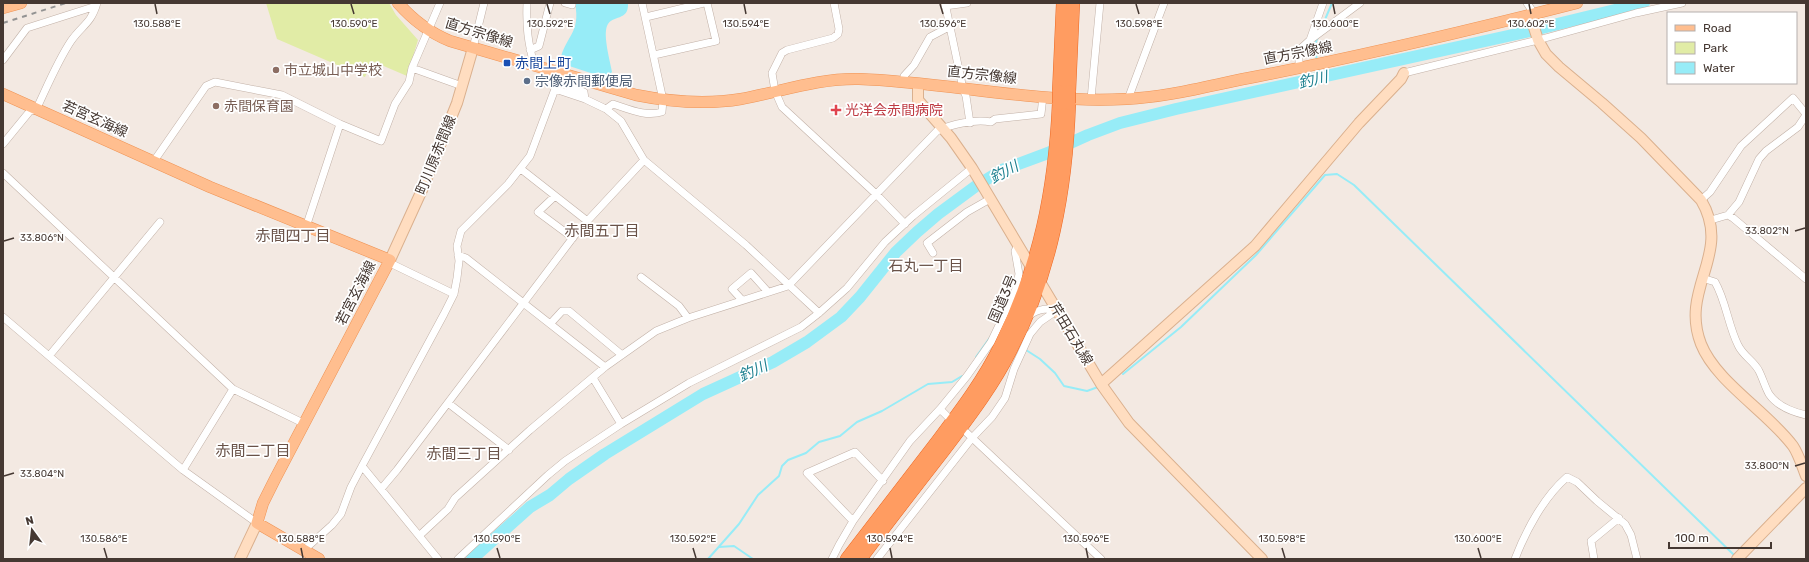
<svg xmlns="http://www.w3.org/2000/svg" width="1809" height="562" font-family="Rubik,'Noto Sans JP',sans-serif">
<style>
.green{fill:#e1eca6}
.water{fill:#97ecf7}
.lines{fill:none;stroke-linecap:round;stroke-linejoin:round}
.stream{stroke:#97ecf7;stroke-width:2}
.river{stroke:#97ecf7;stroke-width:12}
.street-casing{stroke:#c2b1a7;stroke-width:8}
.secondary-casing{stroke:#dab08e;stroke-width:12}
.primary-casing{stroke:#ef9354;stroke-width:12}
.highway-casing{stroke:#ec6722;stroke-width:14}
.street{stroke:#fff;stroke-width:7}
.secondary{stroke:#ffddc0;stroke-width:10}
.primary{stroke:#ffbe8f;stroke-width:11}
.highway{stroke:#ff9c61;stroke-width:13}
.rail{stroke:#939393;stroke-width:2;stroke-dasharray:5 5;stroke-linecap:butt}
.highway-bridge-casing{stroke:#ec6722;stroke-width:14;stroke-linecap:butt}
.highway-bridge{stroke:#ff9c61;stroke-width:13}
.ticks{fill:none;stroke:#453832;stroke-width:1.5}
.transit-dot{fill:#1a4fb4;stroke:#fff;stroke-width:1.5}
.education-dot{fill:#8d6e63;stroke:#fff;stroke-width:1.5}
.service-dot{fill:#5c6f8a;stroke:#fff;stroke-width:1.5}
.health-dot{fill:#e0444e;stroke:#fff;stroke-width:1.5}
.labels{text-anchor:middle;dominant-baseline:central;stroke-width:3.5;stroke-linejoin:round;paint-order:stroke}
.street-label{font-size:14px;fill:#453832;stroke:#fff}
.transit-label{font-size:14px;fill:#164399;stroke:#fff;text-anchor:start}
.education-label{font-size:14px;fill:#785e54;stroke:#fff;text-anchor:start}
.service-label{font-size:14px;fill:#4e5e75;stroke:#fff;text-anchor:start}
.health-label{font-size:14px;fill:#be3a42;stroke:#fff;text-anchor:start}
.water-label{font-size:15px;font-style:italic;fill:#1e8190;stroke:#fff}
.neighbourhood-label{font-size:15px;fill:#695248;stroke:#fff}
.ticks-label{font-size:10px;text-anchor:middle;fill:#453832;stroke:#fff;stroke-width:3.5;stroke-linejoin:round;paint-order:stroke}
</style>
<rect width="100%" height="100%" fill="#f3e9e2"/>
<path class="green" d="M266,3h123l7,12 22,25 -11,36 -35,-15 -7,16 -88,-38z"/>
<path class="water" d="M575,3h53c1,19 -16,11 -21,23 -4,10 3,35 5,46l-6,6 -43,-14 -3,-3c5,-25 21,-27 15,-58z"/>
<g class="lines">
<path class="stream" d="M1321,29l11,-26
M1517,34l5,-13
M1317,60l-3,-14 4,-9
M1318,68l2,10
M1026,350l14,9 15,14 9,13 23,5 11,-4
M976,357l15,-21
M1123,374l58,-47 75,-72 69,-80 12,-1 17,11 381,371
M719,547l15,-1 19,13
M708,559l31,-35 19,-29 21,-19 3,-10 6,-6 18,-7 13,-11 21,-6 17,-14 25,-11 46,-27 24,-2 10,-6"/>
<path class="river" d="M472,559l58,-52 20,-12 19,-16 36,-25 98,-60 70,-32 34,-20 34,-25 19,-20 36,-45 21,-20 21,-18 38,-28 26,-16 46,-17 40,-18 32,-12 56,-14 341,-75 127,-31"/>
<g class="street-casing">
<path id="street" d="M527,3c-1,24 1,39 7,62
M565,3l7,2
M834,3l5,26 -1,5 -5,4 -46,12 -5,3 -10,20 3,18 7,16 94,87 29,30
M945,3l18,86 3,7 4,27
M1527,3l4,6 -1,6
M945,6l22,-3
M646,17l58,-14
M1310,40l13,-37
M473,48l11,-45
M530,50l9,-4 11,-43
M654,55l62,-14 -9,-38
M3,60l24,-32 69,-22
M412,68l50,18
M1299,68v-18l11,-10 50,-37
M553,70l-1,10 32,12 1,7
M1404,73l134,-33 98,-27 46,-10
M904,83v-7l10,-11 16,-28 19,-10
M1091,99l9,-96
M1128,99l36,-96
M606,109l7,-5c16,5 32,13 49,8l1,-12 -21,-97
M3,144l27,-33 6,-1c11,-23 21,-48 35,-69 11,-16 20,-17 26,-38
M154,161l52,-75 9,-4 67,13 58,29 41,17 14,-37 14,-22 3,-14 28,-65
M521,169l65,51
M3,173l230,216 72,35
M555,196l-17,16 35,26
M1701,200l9,-8 31,-46 52,-48 13,16
M1728,215l11,-13 20,-43 7,-8 32,-24 8,-12
M1711,220l17,-5 5,3 73,61
M306,227l34,-103
M933,253l-6,-10 40,-31 23,-13
M458,255l8,3 139,109
M390,260l2,4 62,30
M641,277l38,29 9,12
M1702,278l13,4c11,19 13,43 23,63 5,11 16,16 21,26 4,8 6,16 10,23 8,12 24,18 37,21
M742,300l-10,-11 19,-16 17,19
M3,317l180,153 74,53
M551,323l11,-12h7l53,44
M49,356l111,-134
M593,378l28,46
M448,403l61,47
M940,409l9,9
M967,433l134,126
M362,466l76,93
M183,470l50,-81
M381,489l16,-19 181,-239 66,-71
M853,521l-46,-48 48,-21 28,29
M420,535l28,-26 7,-11 75,-68 75,-63 51,-36 32,-13 100,-32 149,-155c15,-7 38,-12 54,-9l4,-3 46,-5 2,-18
M304,550l28,-25 9,-11 10,-27 11,-21 82,-152 10,-20 3,-16 2,-17 -2,-15 4,-15 47,-47 22,-28 25,-67 30,10 21,10 15,12 23,39 102,85 73,68
M458,559l90,-84 17,-14 56,-37 68,-41 112,-56 18,-14 28,-25 38,-46 28,-26 59,-48
M832,559l7,-14 14,-24 57,-80 30,-32 27,-33 24,-34 24,-50 4,-18 -4,-23 3,-6
M877,559l95,-121 20,-21 13,-19 9,-29 16,-35 10,-12 16,-11c-9,-5 -23,0 -29,7
M1515,559c11,-29 29,-62 52,-82l10,5 20,19 28,23 6,11 6,24
M1594,559l-3,-18 28,-23"/>
</g>
<g class="secondary-casing">
<path id="secondary" d="M1530,15l8,25 8,14 13,13 43,36 39,35 60,62c32,54 -22,88 0,144 15,38 67,68 92,102 6,9 9,20 13,30
M918,84v16l33,38 21,30 129,216 28,39 133,136
M390,260l32,-70 35,-87 16,-55
M1101,384l154,-138 104,-123 42,-44 3,-6
M240,559l17,-36
M1737,559l69,-71"/>
</g>
<g class="primary-casing">
<path id="primary" d="M398,3c15,17 30,29 52,38l186,54c35,7 69,10 105,4 39,-7 77,-21 118,-20 89,3 178,25 267,20 45,-2 89,-15 133,-23 107,-21 212,-46 318,-73
M3,8l18,-5
M3,94l207,93 180,73 -115,219 -12,24 -6,20 62,36"/>
</g>
<g class="highway-casing">
<path id="highway" d="M1059,92l4,-89
M1069,92l4,-89
M847,559c29,-38 58,-75 87,-113 24,-32 49,-64 67,-101 39,-80 54,-154 58,-242
M860,559c27,-36 55,-72 83,-108 24,-32 49,-64 67,-100 41,-78 56,-161 59,-248"/>
</g>
<use href="#street" class="street"/>
<use href="#secondary" class="secondary"/>
<use href="#primary" class="primary"/>
<use href="#highway" class="highway"/>
<path class="rail" d="M3,23l63,-20"/>
<g class="highway-bridge-casing">
<path id="highway-bridge" d="M1059,103v-11
M1069,103v-11"/>
</g>
<use href="#highway-bridge" class="highway-bridge"/>
</g>
<path class="ticks" d="M155,4l2,10M351,4l3,10M547,4l3,10M744,4l2,10M940,4l3,10M1136,4l3,10M1333,4l2,10M1529,4l2,10M1795,231l10,-3M4,241l10,-3M1795,466l10,-3M4,476l10,-3M104,548l3,10M301,548l2,10M497,548l3,10M693,548l3,10M890,548l2,10M1086,548l2,10M1282,548l3,10M1478,548l3,10"/>
<rect class="transit-dot" x="503" y="59" width="8" height="8" rx="2"/>
<g class="education-dot">
<circle cx="276" cy="70" r="4"/>
<circle cx="216" cy="106" r="4"/>
</g>
<circle class="service-dot" cx="527" cy="81" r="4"/>
<path class="health-dot" d="M834 104h4v4h4v4h-4v4h-4v-4h-4v-4h4z"/>
<g class="labels">
<g class="street-label">
<text transform="translate(479 33) rotate(17)">直方宗像線</text>
<text transform="translate(1298 53) rotate(-11)">直方宗像線</text>
<text transform="translate(982 75) rotate(6)">直方宗像線</text>
<text transform="translate(95 119) rotate(24)">若宮玄海線</text>
<text transform="translate(436 155) rotate(-68)">町川原赤間線</text>
<text transform="translate(356 293) rotate(-63)">若宮玄海線</text>
<text transform="translate(1003 299) rotate(-67)">国道3号</text>
<text transform="translate(1071 334) rotate(59)">芹田石丸線</text>
</g>
<g class="transit-label">
<text x="515" y="63">赤間上町</text>
</g>
<g class="education-label">
<text x="284" y="70">市立城山中学校</text>
<text x="224" y="106">赤間保育園</text>
</g>
<g class="service-label">
<text x="535" y="81">宗像赤間郵便局</text>
</g>
<g class="health-label">
<text x="845" y="110">光洋会赤間病院</text>
</g>
<g class="water-label">
<text transform="translate(1313 80) rotate(-13)">釣川</text>
<text transform="translate(1004 172) rotate(-28)">釣川</text>
<text transform="translate(753 371) rotate(-24)">釣川</text>
</g>
<g class="neighbourhood-label">
<text x="602" y="231">赤間五丁目</text>
<text x="293" y="236">赤間四丁目</text>
<text x="926" y="266">石丸一丁目</text>
<text x="253" y="451">赤間二丁目</text>
<text x="464" y="454">赤間三丁目</text>
</g>
</g>
<g class="ticks-label">
<text x="157" y="27">130.588°E</text>
<text x="354" y="27">130.590°E</text>
<text x="550" y="27">130.592°E</text>
<text x="746" y="27">130.594°E</text>
<text x="943" y="27">130.596°E</text>
<text x="1139" y="27">130.598°E</text>
<text x="1335" y="27">130.600°E</text>
<text x="1531" y="27">130.602°E</text>
<text x="1767" y="234">33.802°N</text>
<text x="42" y="241">33.806°N</text>
<text x="1767" y="469">33.800°N</text>
<text x="42" y="477">33.804°N</text>
<text x="104" y="542">130.586°E</text>
<text x="301" y="542">130.588°E</text>
<text x="497" y="542">130.590°E</text>
<text x="693" y="542">130.592°E</text>
<text x="890" y="542">130.594°E</text>
<text x="1086" y="542">130.596°E</text>
<text x="1282" y="542">130.598°E</text>
<text x="1478" y="542">130.600°E</text>
</g>
<rect width="1809" height="562" fill="none" stroke="#453832" stroke-width="8"/>
<rect x="1667" y="12" width="130" height="72" fill="#ffffff" stroke="#b5afad"/>
<rect x="1675" y="25" width="20" height="6" fill="#ffbe8f" stroke="#b5afad"/>
<text x="1703" y="32" font-size="12" fill="#453832">Road</text>
<rect x="1675" y="42" width="20" height="12" fill="#e1eca6" stroke="#b5afad"/>
<text x="1703" y="52" font-size="12" fill="#453832">Park</text>
<rect x="1675" y="62" width="20" height="12" fill="#97ecf7" stroke="#b5afad"/>
<text x="1703" y="72" font-size="12" fill="#453832">Water</text>
<g transform="translate(32 530) rotate(345)" stroke="#ffffff" stroke-width="3" paint-order="stroke">
<path d="M0-3L7 15L0 10L-7 15Z" fill="#453832"/>
<text y="-6" font-size="11" font-weight="bold" text-anchor="middle" fill="#453832">N</text>
</g>
<path d="M1669 542v6h102v-6" fill="none" stroke="#453832" stroke-width="2"/>
<text x="1675" y="542" font-size="12" fill="#453832" stroke="#ffffff" stroke-width="3" paint-order="stroke">100 m</text>
</svg>
